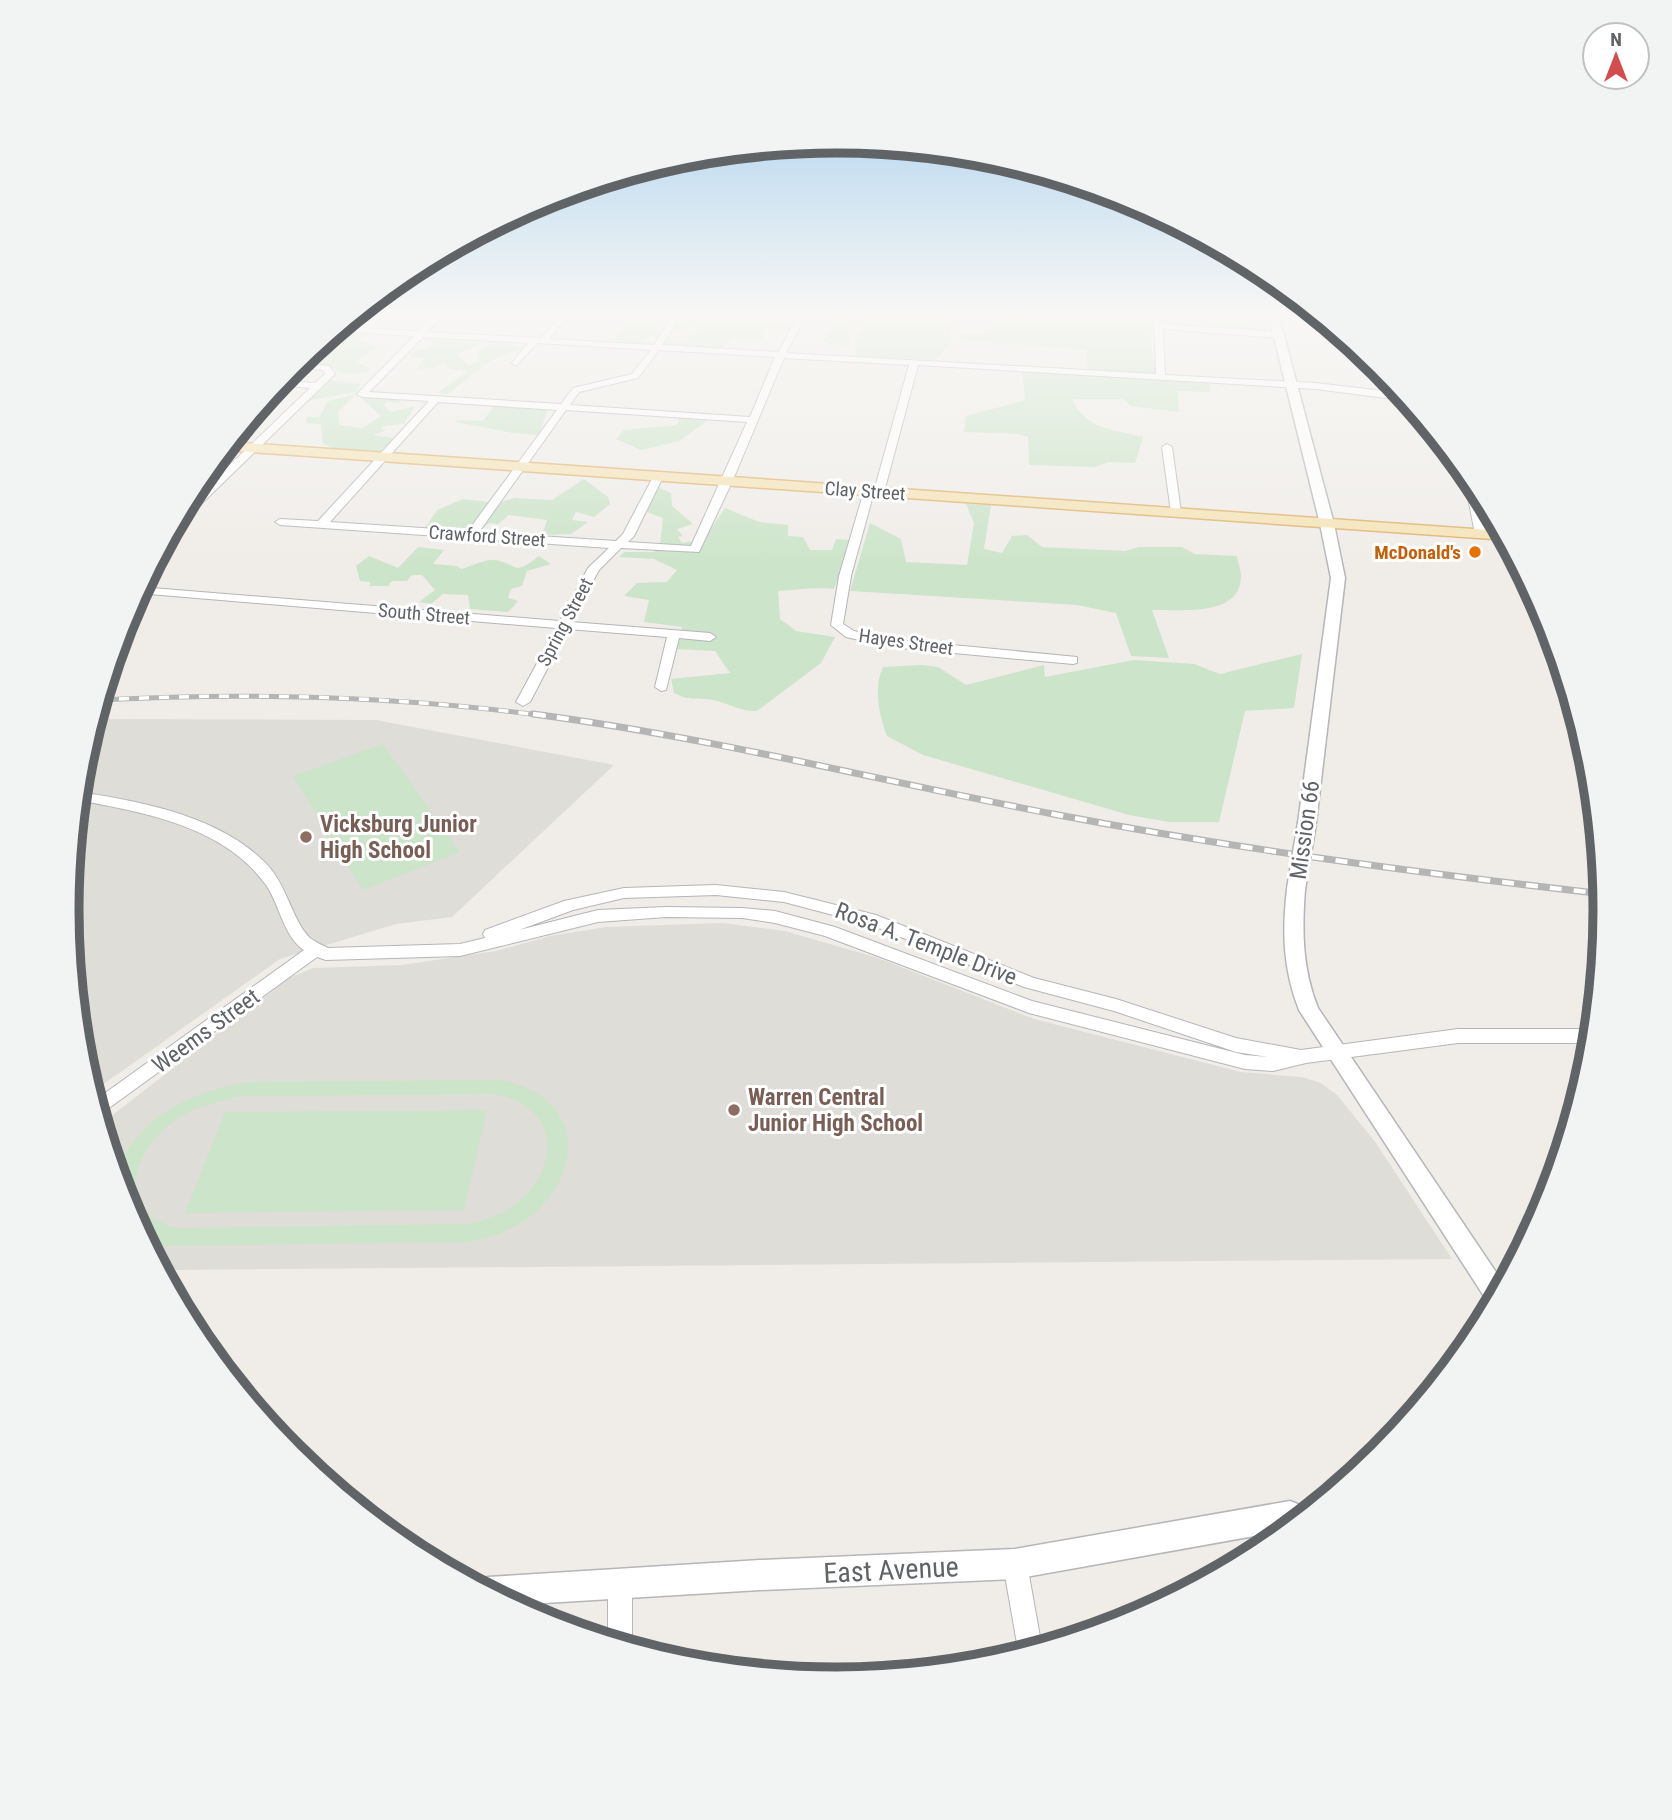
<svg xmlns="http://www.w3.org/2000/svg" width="1672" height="1820" font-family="'Roboto Condensed',sans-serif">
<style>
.education{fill:#dfddd7}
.green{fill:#cce4c9;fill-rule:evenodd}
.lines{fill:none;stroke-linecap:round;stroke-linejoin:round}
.minor-casing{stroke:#b4b6b9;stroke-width:2}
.tertiary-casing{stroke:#b4b6b9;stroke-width:3}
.primary-casing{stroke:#e0b471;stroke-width:3}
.minor{fill:#fff;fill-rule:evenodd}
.tertiary{fill:#fff;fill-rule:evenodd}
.primary{fill:#f5e4b8;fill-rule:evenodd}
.rail-far1-casing{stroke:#b4b5b5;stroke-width:5}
.rail-casing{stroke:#b4b5b5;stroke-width:7}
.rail-far1{stroke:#fff;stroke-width:3.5;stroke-dasharray:10;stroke-linecap:butt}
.rail{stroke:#fff;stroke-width:4.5;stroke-dasharray:12;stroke-linecap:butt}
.tertiary-bridge-casing{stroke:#b4b6b9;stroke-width:21;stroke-linecap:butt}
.tertiary-bridge{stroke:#fff;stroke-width:18}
.food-dot{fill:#e8710a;stroke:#fff;stroke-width:2.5}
.education-dot{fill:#8d6e63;stroke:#fff;stroke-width:2.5}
.labels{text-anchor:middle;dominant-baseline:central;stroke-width:6;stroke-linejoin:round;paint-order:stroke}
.far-street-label{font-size:19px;fill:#606467;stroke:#fff}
.far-food-label{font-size:19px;font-weight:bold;fill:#c56008;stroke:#fff;text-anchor:end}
.education-label{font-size:23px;font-weight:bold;fill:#785e54;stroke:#fff;text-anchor:start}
.street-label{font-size:23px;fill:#606467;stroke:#fff}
.near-street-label{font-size:28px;fill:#606467;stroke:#fff}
.rim{fill:none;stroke:#606467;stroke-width:9}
</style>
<rect width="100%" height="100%" fill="#f0ede9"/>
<path class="education" d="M94,719l282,1 238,45 -162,152 -56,7 -116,35 -189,134 -10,-33 -14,-150 14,-151z
M722,923l63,8 93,27 156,61 207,53 61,5 19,6 16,12 39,48 76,116 -1276,11 -17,-2 -34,-64 -24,-80 188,-146 24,-10 89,-3 94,-14 54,-15 56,-9z"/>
<path class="green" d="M629,313h25l-4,7 12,1 -6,7 9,5 -6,5 -8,-2 -13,9 -25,-3 8,-15 -3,-4 14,-9z
M678,313h119l-2,3 -33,-2 -1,4 5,8 28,-1 -4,6 -27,-2 -3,6 5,3 -6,3 -27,-2 -10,10 -59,-4 -4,-4 10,-6 4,2 -2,4 16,1 2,-3 -5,-2 15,-6v-3l-12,-1 -3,5 -10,-1 -10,-10z
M837,313h18l-8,11 4,23 -23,-3 -5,-4 8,-10z
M864,313h91l-7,34 -13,13 -79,-4 -1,-12z
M1011,313h140l2,16 -3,8 6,37 -68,-5 -2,-19 -127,-10 -1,-3 5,-3h26l10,-13z
M1195,313h39l8,10 13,7 -41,-3 -8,-10z
M332,333l34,2 -5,6 17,5 -23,16 15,6 -2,4c-24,5 -25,-1 -44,-5 -10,-2 -20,-3 -29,-3l7,-6h4l3,-6z
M427,336l56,7 -27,12 13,10 9,-4 -2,-6c13,-16 28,-12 46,-7l-32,13 -42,33 -11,-1 31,-22 -18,-2 -6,-6 -12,5 -15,1 7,-11 -14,-1 4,-6 14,-3 5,-4v-4l-11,-1z
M1022,371l187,10 1,11 -32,-1 1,21 -49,-6 -6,-7h-51c10,30 43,31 70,38l-8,26 -26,-1 -14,5 -66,-2 -1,-28 -10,-3 -54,-2 2,-16 59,-16z
M329,380l32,4 -5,8 -50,9z
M356,394l-18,18 1,13 23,3 19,-12 -23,-21 43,5 -2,3 -12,-1 -3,3 6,7 25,-6 -11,18 -21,2 -2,3 6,1 -14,5 22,3 -14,13 -46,-2 -12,-6 -2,-19 -15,-1 1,-6h12l9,-16z
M494,406l54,3 -9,26 -26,-2 -57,-11 1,-2 26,1z
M679,418l28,3 -28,20 -38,9 -25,-11 8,-9 53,-5z
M584,479l24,18 2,7 -16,13 -18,-5 -4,8 16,2 -17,12 -29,1 5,-15 -38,-5 -11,9 -9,-1 -12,10 -52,-5 12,-18 26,-11 35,4 16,-5 38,2z
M655,486l16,7 1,13 21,18 -16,5 6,7 -5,1 4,6 22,-4 21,-31 34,14 29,3v11l15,1 7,13h22l4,-11 16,1 -18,49c-20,-2 -37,1 -56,2l2,28 16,12 39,6 -14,26 -64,48c-17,1 -28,-8 -44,-11 -17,-3 -22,2 -39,-7l-3,-14 59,-6 -15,-22 -39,-2 6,-22 -38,-5 5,-22 -25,-4 13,-13 30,-1 10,-12 -23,-11 -35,-2 5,-5h30l6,-7 3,-27 -16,-6z
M966,504l25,1 -7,44 18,4 10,-17 15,-1 15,12 83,4 14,-4h43l13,7 42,2c1,6 4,14 4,21 -1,41 -62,32 -89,33l17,48 -38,-2 -15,-43 -39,-8 -227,-14 20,-68 31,16 5,23 61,3 7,-42z
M418,547l26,3 -11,14 24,2 4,3c9,-2 23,-10 32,-9 23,1 18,19 46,-4l12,8 -24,7 -5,15 -11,3 -3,9 10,3 -10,11 -38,-3 -2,-14 -25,-1 -12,10 -12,-2 16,-12 -13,-15h-10l-5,6h-15l-4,5h-18v-4l-10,-1 -4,-15 13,-10 29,12z
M1302,654l-8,54 -49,3 -26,111h-50l-40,-7 -206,-60 -36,-19c-8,-22 -14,-48 -4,-69l39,-2 16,2 28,18 78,-20 1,12 89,-17 60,4 26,10z
M383,744l77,108 -97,38 -70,-114z
M500,1080c71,12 90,75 41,127 -18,19 -47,30 -72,35l-306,4 -20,-8 -18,-34 -9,-29c18,-57 79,-86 134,-93zM491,1094c58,6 74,59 35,101 -14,16 -37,24 -57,29l-291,4c-70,-17 -43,-84 4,-112 19,-11 40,-16 62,-20z
M487,1110l-23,100 -279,3 40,-101z"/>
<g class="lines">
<g class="minor-casing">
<path id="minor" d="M436,313h9l-18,19 114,6 22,-25h8l-22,26 105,6 21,-32h8l-21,32 116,7 22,-39h8l-22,40 370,21 -2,-61h8l1,11 116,8 4,3 -4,3 -116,-9 2,46 151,8 68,8v-3l-20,-22 -18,-10 -1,-2 4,-3c15,5 46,24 44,42l12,3 4,5 -93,-12 -398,-24 -34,127 -5,3 -5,-3 -23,84 -8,48 11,7 36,8 187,18v6l-4,1 -183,-17 -44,-10 -15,-12 8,-49 25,-85 5,-3 5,3 35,-126 -125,-7 -52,124 -33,70 -78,-4 -22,22 -28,52 139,11 6,4 -6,4 -31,-3 -13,52 -5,1 -6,-4 12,-50 -99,-8 -38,73 -7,4 -7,-4 40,-74 -419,-35 3,-6 420,34 28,-53 21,-20 -329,-23 -5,-3 5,-3 38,2 111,-120 -67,-4 -5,-3 57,-58 -80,-5 6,-4 78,4zM423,337l105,6 -16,20 4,3 21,-23 114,7 -19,24 -59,14 -12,16 -192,-12zM659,350l116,7 -25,60 -180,-12 9,-13 59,-14zM438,402l119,8 -89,121 -138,-9zM566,410l181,12 -56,124 -63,-4 6,-6 29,-59 -5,-3 -5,3 -30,57 -7,7 -137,-9z
M296,363l33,3 6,8 -143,139h-8v-4l126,-121 -34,-3 4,-5 35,3 10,-9 -2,-4 -32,-3z
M1167,444l5,3 9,65 -5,3 -5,-3 -9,-65z
M1469,474l6,8 12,52 -6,3 -6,-3 -11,-57z
M78,792c63,9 147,25 192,76 17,20 24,55 40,70 5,4 12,7 18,10l132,-4 25,-6 -2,-4 2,-4 79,-29 60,-13 92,-3 68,7 92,23 158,63 82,21 120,39 65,12 157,-21h135l-1,14h-134l-152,20 -33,8 -28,-2 -216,-56 -204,-77 -50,-13 -33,-5 -76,-1 -68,5 -138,34 -134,4 -9,-3 -219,159 -4,-15 210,-151c-21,-14 -24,-45 -38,-65 -42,-59 -123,-73 -189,-85zM716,895l68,7 87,23 153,62 90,24 122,41 32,5 -23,-2 -213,-54 -197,-74 -60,-16 -33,-3 -76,-1 -68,3 -79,20 54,-20 51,-12z
M1015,1552l8,4 4,8 15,84 -23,7 -16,-91 4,-8z
M620,1572l9,3 3,9v64l-24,-7v-57l3,-9z"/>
</g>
<g class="tertiary-casing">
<path id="tertiary" d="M1268,313h10l56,211 11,54 -29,245 -9,6 -9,-6 33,-245 -11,-54z
M1296,883l7,1 2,5c-3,42 -3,79 13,119l186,276 -11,22 -4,-2 -190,-294c-16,-41 -17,-78 -12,-121l2,-5z
M1290,1501l10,4 4,10 -16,15 -273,49 -255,11 -248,15 -36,-19 1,-5 11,-4 272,-17 255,-11z"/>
</g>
<g class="primary-casing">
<path id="primary" d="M230,442l1272,89 5,9 -1284,-90z"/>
</g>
<use href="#minor" class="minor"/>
<use href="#tertiary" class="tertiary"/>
<use href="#primary" class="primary"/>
<g class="rail-far1-casing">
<path id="rail-far1" d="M99,700c150,-8 299,-4 447,16"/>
</g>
<g class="rail-casing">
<path id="rail" d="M533,714c176,23 347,67 520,100 183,35 367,59 551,80"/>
</g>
<use href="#rail-far1" class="rail-far1"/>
<use href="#rail" class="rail"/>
<g class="tertiary-bridge-casing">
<path id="tertiary-bridge" d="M1296,889l11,-66"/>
</g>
<use href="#tertiary-bridge" class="tertiary-bridge"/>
</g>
<linearGradient id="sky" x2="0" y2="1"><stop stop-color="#93c6ed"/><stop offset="0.55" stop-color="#f8f7f5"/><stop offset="1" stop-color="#f8f7f5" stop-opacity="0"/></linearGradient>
<rect width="1672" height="568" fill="url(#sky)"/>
<circle class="food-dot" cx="1475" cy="552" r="7"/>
<g class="education-dot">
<circle cx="306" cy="837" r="7"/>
<circle cx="734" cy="1110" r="7"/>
</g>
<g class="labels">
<g class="far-street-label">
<text transform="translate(865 491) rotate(4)">Clay Street</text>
<text transform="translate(487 536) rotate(4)">Crawford Street</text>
<text transform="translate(424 614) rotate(5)">South Street</text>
<text transform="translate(565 622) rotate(-62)">Spring Street</text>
<text transform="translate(906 642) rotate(8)">Hayes Street</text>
</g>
<g class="far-food-label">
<text x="1461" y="552">McDonald's</text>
</g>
<g class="education-label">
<text x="320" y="824">Vicksburg Junior<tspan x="320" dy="26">High School</tspan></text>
<text x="748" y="1097">Warren Central<tspan x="748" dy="26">Junior High School</tspan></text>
</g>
<g class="street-label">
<text transform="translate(1305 830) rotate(-82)">Mission 66</text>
<text transform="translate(926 944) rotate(21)">Rosa A. Temple Drive</text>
<text transform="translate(206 1031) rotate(-36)">Weems Street</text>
</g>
<g class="near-street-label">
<text transform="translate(891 1570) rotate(-3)">East Avenue</text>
</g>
</g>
<path d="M0 0H1672V1820H0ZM79 910a757 757 0 1 1 1514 0a757 757 0 1 1-1514 0Z" fill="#f2f3f3" fill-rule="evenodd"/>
<path class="rim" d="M79 910a757 757 0 1 1 1514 0a757 757 0 1 1-1514 0Z"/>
<g transform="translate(1616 56)"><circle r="33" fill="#ffffff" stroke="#bfc1c2" stroke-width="2"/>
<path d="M0-5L12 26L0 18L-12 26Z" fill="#d44b50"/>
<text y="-10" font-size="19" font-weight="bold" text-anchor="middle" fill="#606467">N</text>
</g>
</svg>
